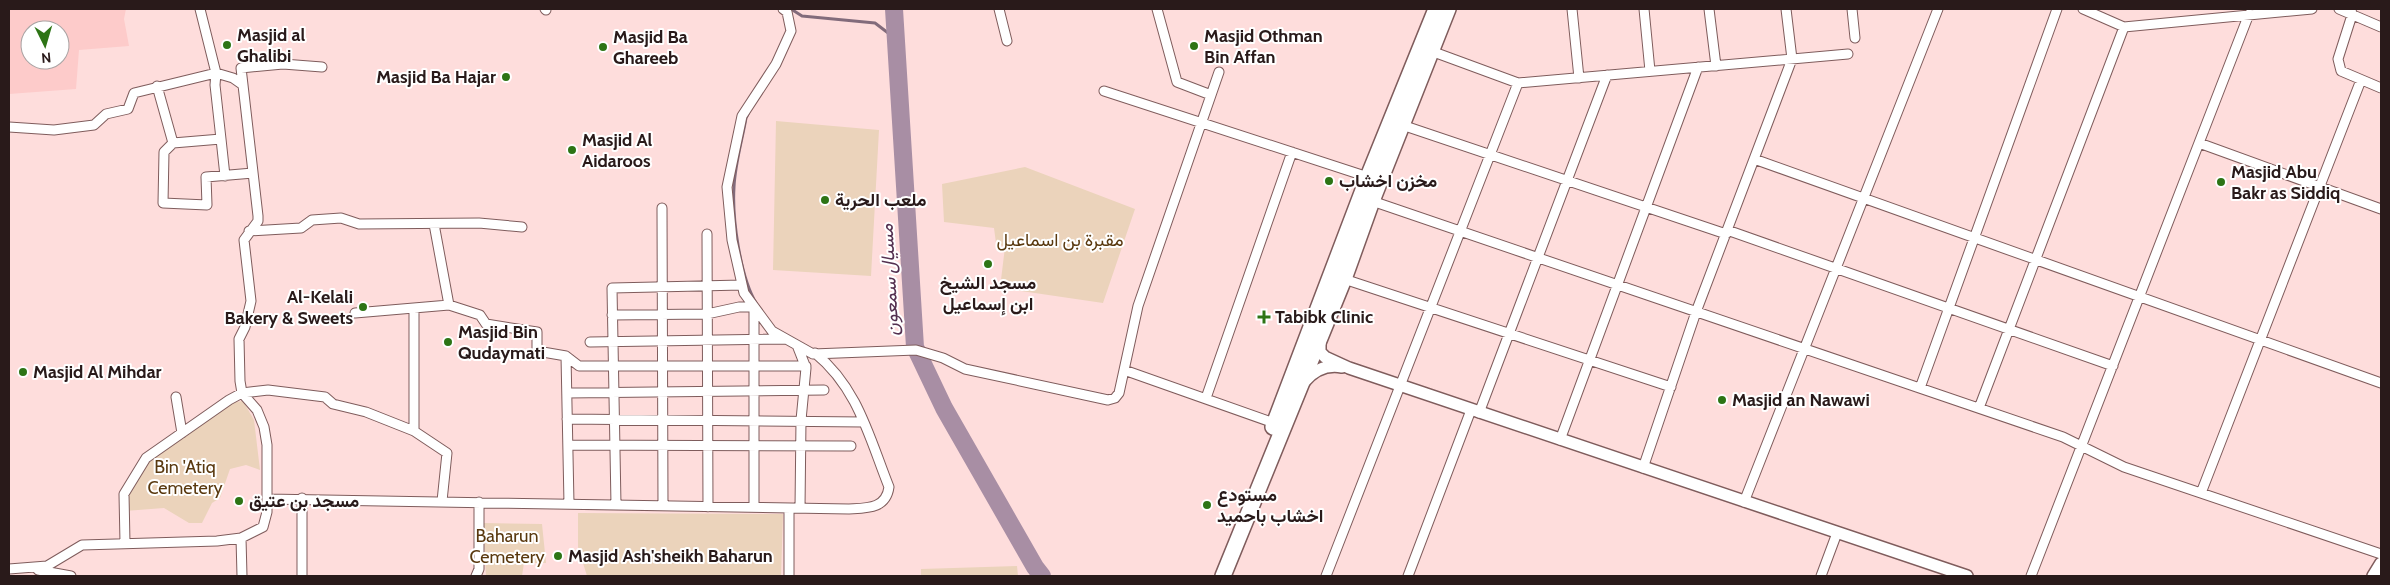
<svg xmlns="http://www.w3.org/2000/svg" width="2390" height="585" font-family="Cabin,Vazirmatn,sans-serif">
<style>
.built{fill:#fdcbca;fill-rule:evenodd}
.green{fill:#ebd3bb}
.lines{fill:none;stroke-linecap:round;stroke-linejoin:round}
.stream{stroke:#826b7b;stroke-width:3}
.river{stroke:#a88ea4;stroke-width:18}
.minor-casing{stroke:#7f5c5c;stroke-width:11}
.tertiary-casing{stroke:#7f5c5c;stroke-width:14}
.trunk-casing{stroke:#7f5c5c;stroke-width:18}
.minor{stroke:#fff;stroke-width:9}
.tertiary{stroke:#fff;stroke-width:11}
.trunk{stroke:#fff;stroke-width:15}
.poi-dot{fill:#2d7415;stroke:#fff;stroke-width:2}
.labels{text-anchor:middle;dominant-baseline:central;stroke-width:4;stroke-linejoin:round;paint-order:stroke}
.poi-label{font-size:18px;font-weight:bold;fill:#291a1a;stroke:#fff;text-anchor:start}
.park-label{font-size:18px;fill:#59380e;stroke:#fff}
.water-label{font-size:19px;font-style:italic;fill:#543050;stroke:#fff}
</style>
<rect width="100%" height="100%" fill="#fedddc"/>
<path class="built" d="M9,9h117l-2,10 5,27 -50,4 -3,39 -67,5zM30,30h30v30h-30z"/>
<path class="green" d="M776,121l103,9 -8,146 -98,-6z
M1025,167l110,42 -32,94 -103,-15 5,-41 -9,-4 -2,-15 -50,-6 -2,-38z
M243,401l11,19 6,50 -14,-5 -16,4 -10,29 -8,5 -10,20h-13l-25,-15 -39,3 1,-17 18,-31 84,-60z
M578,513l205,1 -2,62h-194l-9,-29z
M483,523l59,1 4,39h-22l-2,13h-36z
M1017,566l1,10h-97v-7z"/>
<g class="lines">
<path class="stream" d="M791,9l11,7 73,7 21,16
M748,114l-2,4c-4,23 -11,46 -12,69 -2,31 6,89 22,116"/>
<path class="river" d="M894,9l21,338 29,61 91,159 7,9"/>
<g class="minor-casing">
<path id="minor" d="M200,9l16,64 -1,12 6,54
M545,9l1,1
M783,9l4,3 4,19 -15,33 -34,52 -15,71 5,53 12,53 28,38 41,23 103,-4 27,8 22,11 143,31 7,-2 4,-5 19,-87 81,-234
M999,9l8,32
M1157,9l20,73 34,13
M1572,9l7,69
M1644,9l6,62
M1709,9l7,57
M1852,9l3,29
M2083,9l41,18 188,-18
M2339,9l42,18
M2351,9l1,6 -14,44 3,12 40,17
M1431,51l87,32 330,-29
M243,85l-2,-17 42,-4 39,3
M157,86l16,57
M1104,91l264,86
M1402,125l324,109
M9,127l45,3 40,-5 12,-11 22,-5 6,-16 82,-20 17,5 10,7 15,131v5l-14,19 7,61 -6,26 -6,12 1,42 2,12 15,17 7,17 3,18v67l-4,15 -22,11 -24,3 -135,4 -35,21 -38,3
M2199,143l182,66
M1754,159l627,224
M225,176l-4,-37 -48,4 -9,9 -1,51 44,2 -1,-28 47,-4
M1372,201l691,236 61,30 257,87
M662,208l1,298
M1727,230l386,136
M249,231l52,-3 11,-8 29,-2 18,6 120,-1 43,4
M707,234l1,273
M1344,279l327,108
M449,305l31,10 6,9 51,8v19l29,5 13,10h227
M414,309v122l33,22 -5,48
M355,313l94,-8 -15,-81
M612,315l95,-1 32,-7h15v200
M590,342l195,-3
M797,345l9,23 -5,52 -1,88
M566,356l3,148
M1124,370l150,53
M1920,388l137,-379
M567,393l257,-3
M176,397l6,36
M1206,398l86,-246
M1979,408l145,-381
M1479,413l128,-338
M567,419l296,3
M1560,440l138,-373
M568,445l283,1
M1643,468l53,-156 96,-253 -6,-50
M2201,493l160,-413
M302,498v78
M267,499l582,10c18,-1 37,0 40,-22 -20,-50 -31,-99 -74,-134
M1744,502l194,-493
M616,505l-4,-217 130,-3
M241,538l1,38
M125,543l-1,-49 22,-36 83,-58 13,-7 26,-3 57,7 8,7 33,8 48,19
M38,570l33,6
M476,576l3,-7v-67
M789,576v-68
M1326,576l192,-493
M1408,576l63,-166
M1821,576l16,-43
M2031,576l218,-562"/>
</g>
<g class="tertiary-casing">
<path id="tertiary" d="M1320,339v13l5,5 24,11 618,208
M1304,382c10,-12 22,-18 38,-15
M2373,576l8,-13"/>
</g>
<g class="trunk-casing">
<path id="trunk" d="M1273,427l95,-250 68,-168
M1223,576l121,-297 28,-78 76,-192"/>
</g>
<use href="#minor" class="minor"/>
<use href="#tertiary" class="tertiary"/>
<use href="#trunk" class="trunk"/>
</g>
<g class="poi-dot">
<circle cx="227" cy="45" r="5"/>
<circle cx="1194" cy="46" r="5"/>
<circle cx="603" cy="47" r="5"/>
<circle cx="506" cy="77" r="5"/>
<circle cx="572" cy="150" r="5"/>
<circle cx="1329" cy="181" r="5"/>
<circle cx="2221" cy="182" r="5"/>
<circle cx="825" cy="200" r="5"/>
<circle cx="988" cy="264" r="5"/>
<circle cx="363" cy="307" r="5"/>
<path d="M1261.5 309.5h5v5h5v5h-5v5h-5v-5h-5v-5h5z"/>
<circle cx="448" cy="342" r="5"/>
<circle cx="23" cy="372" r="5"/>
<circle cx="1722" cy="400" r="5"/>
<circle cx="239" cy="501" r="5"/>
<circle cx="1207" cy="505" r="5"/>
<circle cx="558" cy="556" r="5"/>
</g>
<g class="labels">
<g class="poi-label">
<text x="237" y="35">Masjid al<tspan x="237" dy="21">Ghalibi</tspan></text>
<text x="1204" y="36">Masjid Othman<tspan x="1204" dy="21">Bin Affan</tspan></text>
<text x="613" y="37">Masjid Ba<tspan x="613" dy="21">Ghareeb</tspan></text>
<text x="496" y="77" text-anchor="end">Masjid Ba Hajar</text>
<text x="582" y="140">Masjid Al<tspan x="582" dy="21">Aidaroos</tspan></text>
<text x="2231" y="172">Masjid Abu<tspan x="2231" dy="21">Bakr as Siddiq</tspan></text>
<text x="1339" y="181">مخزن اخشاب</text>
<text x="835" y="200">ملعب الحرية</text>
<text x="988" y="283" text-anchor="middle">مسجد الشيخ<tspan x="988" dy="21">ابن إسماعيل</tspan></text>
<text x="353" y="297" text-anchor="end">Al-Kelali<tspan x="353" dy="21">Bakery &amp; Sweets</tspan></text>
<text x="1275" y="317">Tabibk Clinic</text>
<text x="458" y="332">Masjid Bin<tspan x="458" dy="21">Qudaymati</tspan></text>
<text x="33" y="372">Masjid Al Mihdar</text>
<text x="1732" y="400">Masjid an Nawawi</text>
<text x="1217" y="495">مستودع<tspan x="1217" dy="21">اخشاب باحميد</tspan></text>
<text x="249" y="501">مسجد بن عتيق</text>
<text x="568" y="556">Masjid Ash'sheikh Baharun</text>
</g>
<g class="park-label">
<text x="1060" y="240">مقبرة بن اسماعيل</text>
<text x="185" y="467">Bin 'Atiq<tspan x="185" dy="21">Cemetery</tspan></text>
<text x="507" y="536">Baharun<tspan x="507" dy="21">Cemetery</tspan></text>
</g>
<g class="water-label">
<text transform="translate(889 280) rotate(-93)">مسيال سمعون</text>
</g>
</g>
<rect width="2390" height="585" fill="none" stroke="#291a1a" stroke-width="20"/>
<g transform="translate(45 45) rotate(175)"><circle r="24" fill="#ffffff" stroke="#a9a3a3"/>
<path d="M0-4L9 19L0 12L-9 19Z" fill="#2d7415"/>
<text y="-8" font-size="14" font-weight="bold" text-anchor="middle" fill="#291a1a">N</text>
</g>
</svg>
